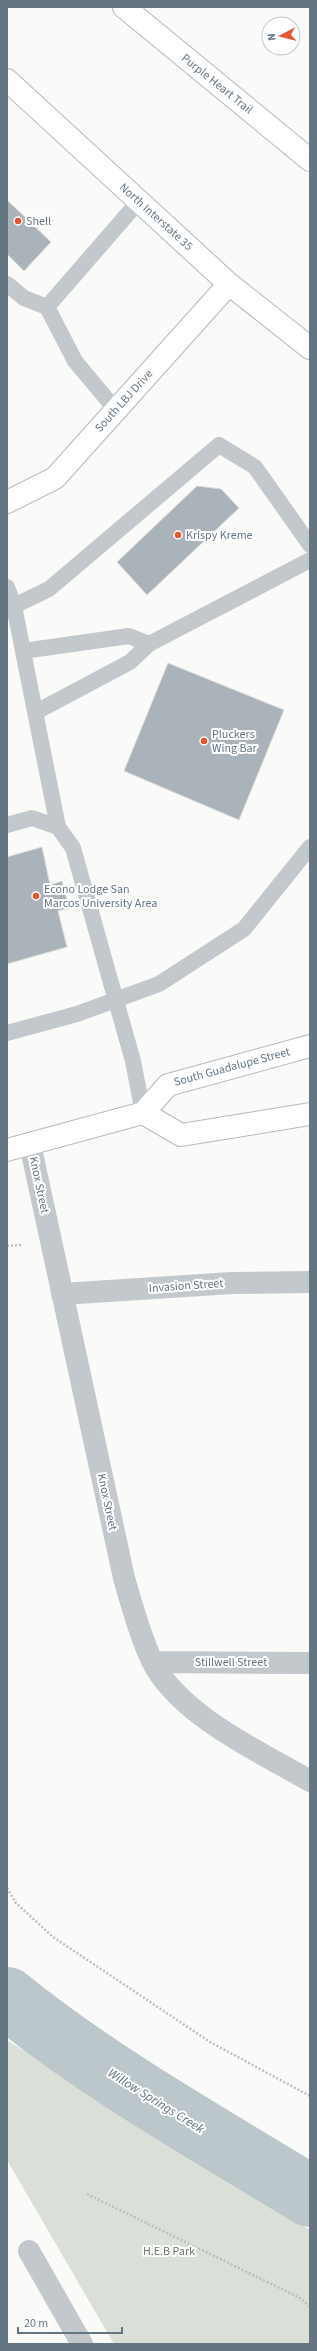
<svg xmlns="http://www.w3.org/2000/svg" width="317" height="2351" font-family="'Source Sans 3',sans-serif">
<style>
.green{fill:#dadfd7}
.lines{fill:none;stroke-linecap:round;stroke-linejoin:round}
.river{stroke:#bbc7cb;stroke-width:62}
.building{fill:#aab3b9;stroke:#dcdcda}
.secondary-casing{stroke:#b3babf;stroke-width:24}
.primary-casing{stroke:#b5babe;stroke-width:24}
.highway-casing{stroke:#b4b9bd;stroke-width:24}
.path{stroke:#bbbfc2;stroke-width:2.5;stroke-dasharray:2 2;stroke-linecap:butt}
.lane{stroke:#c3c8cc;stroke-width:16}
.street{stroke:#c3c8cc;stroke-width:22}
.secondary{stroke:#fff;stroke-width:22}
.primary{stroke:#fff;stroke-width:22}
.highway{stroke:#fff;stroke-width:22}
.poi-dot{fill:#e4572e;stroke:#fff;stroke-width:1.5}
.labels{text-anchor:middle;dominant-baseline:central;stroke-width:4;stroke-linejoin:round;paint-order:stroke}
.street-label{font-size:12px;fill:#657683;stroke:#fff}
.poi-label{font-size:12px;fill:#657683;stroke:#fff;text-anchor:start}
.park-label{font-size:12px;fill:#687a64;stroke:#fff}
.water-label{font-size:13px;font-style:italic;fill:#60757c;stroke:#fff}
</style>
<rect width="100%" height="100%" fill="#fafaf8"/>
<path class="green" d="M7,2040l303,190v114h-196l-107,-184z"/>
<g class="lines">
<path class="river" d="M7,1998c94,76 200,135 303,198"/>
</g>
<path class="building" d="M7,200l44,42 -27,29 -17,-17z
M197,486l24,3 18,19 -92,87 -30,-33z
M168,663l116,47 -45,110 -115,-49z
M42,847l8,38 12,-4 7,27 -11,3 9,36 -60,17v-107z"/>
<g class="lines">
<g class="secondary-casing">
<path id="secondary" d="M7,80l222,204 81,64
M7,502l48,-24 174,-194"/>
</g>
<g class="primary-casing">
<path id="primary" d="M143,1113l38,22 129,-21
M7,1150l136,-37 25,-28 142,-39"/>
</g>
<g class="highway-casing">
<path id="highway" d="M124,7l186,153"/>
</g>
<path class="path" d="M7,1246l15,-1
M7,1888l9,15 37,34 157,105 100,54
M87,2194l213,104 10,9"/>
<path class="lane" d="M7,284l17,14 23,9 92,-106
M47,307l28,54 40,48
M7,587l7,19 35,-17 170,-144 36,22 55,78
M14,606l44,221
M149,644l161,-84
M23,651l106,-15 20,8 -19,18 -94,50
M7,825l25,-7 26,9 15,21 60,213 10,52
M7,1033l70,-19 82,-30 85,-55 66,-82"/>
<path class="street" d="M30,1144l94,434c8,28 16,57 28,83 27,54 108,91 158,120
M62,1294l170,-11 78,-1
M153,1662l157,1
M29,2251l53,93"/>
<use href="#secondary" class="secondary"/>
<use href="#primary" class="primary"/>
<use href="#highway" class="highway"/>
</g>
<g class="poi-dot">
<circle cx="18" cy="221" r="4"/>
<circle cx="178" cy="535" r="4"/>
<circle cx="204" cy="741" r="4"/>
<circle cx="36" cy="896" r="4"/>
</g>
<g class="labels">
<g class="street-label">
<text transform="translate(217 84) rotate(39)">Purple Heart Trail</text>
<text transform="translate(156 217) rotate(42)">North Interstate 35</text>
<text transform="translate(124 401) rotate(-48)">South LBJ Drive</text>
<text transform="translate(232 1067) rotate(-15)">South Guadalupe Street</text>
<text transform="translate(39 1185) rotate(78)">Knox Street</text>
<text transform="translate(186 1286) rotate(-4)">Invasion Street</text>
<text transform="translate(107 1502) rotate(78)">Knox Street</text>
<text x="231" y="1662">Stillwell Street</text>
</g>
<g class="poi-label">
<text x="26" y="221">Shell</text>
<text x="186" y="535">Krispy Kreme</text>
<text x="212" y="734">Pluckers<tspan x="212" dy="14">Wing Bar</tspan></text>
<text x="44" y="889">Econo Lodge San<tspan x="44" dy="14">Marcos University Area</tspan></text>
</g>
<g class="park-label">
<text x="169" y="2251">H.E.B Park</text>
</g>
<g class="water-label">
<text transform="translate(156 2101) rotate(32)">Willow Springs Creek</text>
</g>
</g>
<rect width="317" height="2351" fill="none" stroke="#657683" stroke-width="16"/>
<g transform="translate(281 36) rotate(263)"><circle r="19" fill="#ffffff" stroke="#c1c8cd"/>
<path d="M0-3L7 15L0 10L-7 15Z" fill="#e4572e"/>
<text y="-6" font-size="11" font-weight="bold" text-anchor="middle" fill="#657683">N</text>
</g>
<path d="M18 2327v6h104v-6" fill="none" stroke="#657683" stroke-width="2"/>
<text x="24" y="2327" font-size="12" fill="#657683" stroke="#ffffff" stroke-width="3" paint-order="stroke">20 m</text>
</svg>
